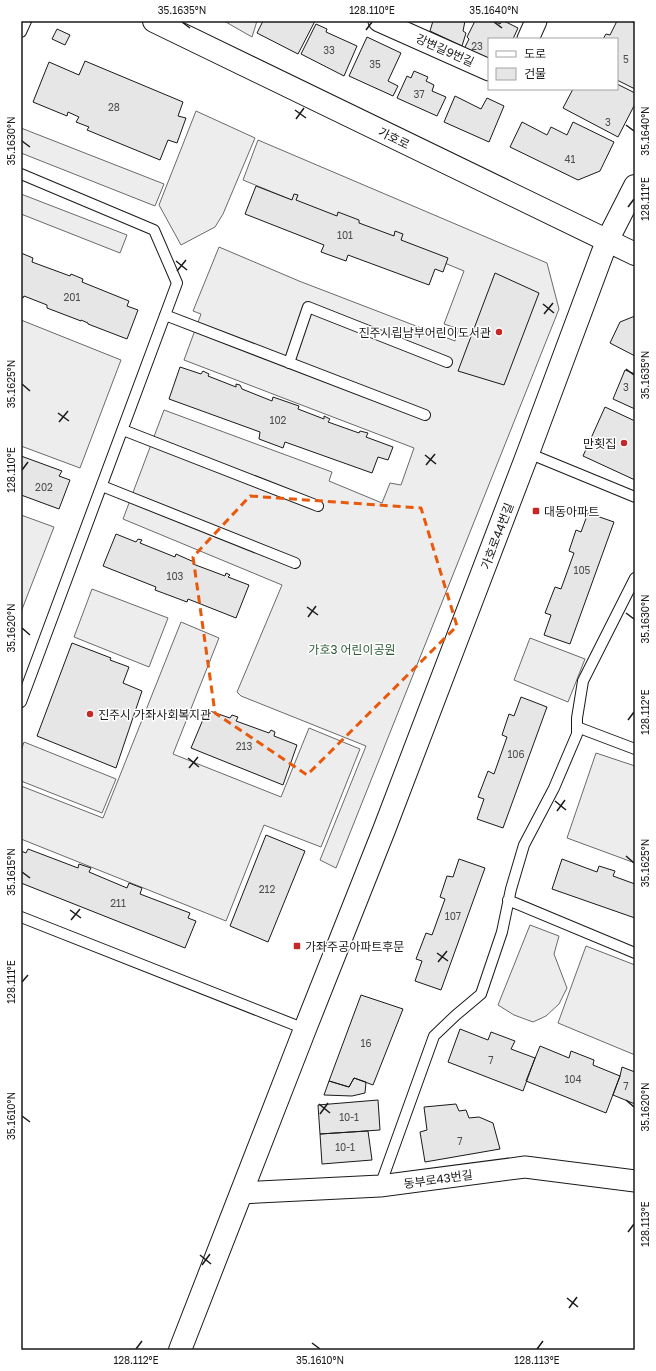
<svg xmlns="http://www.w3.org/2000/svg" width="656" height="1371" font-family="'Golos Text','Noto Sans KR',sans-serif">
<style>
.built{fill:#ededed;stroke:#6a6a6a}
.building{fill:#e6e6e6;stroke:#1a1a1a}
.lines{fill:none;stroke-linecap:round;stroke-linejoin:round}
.lane-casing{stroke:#1a1a1a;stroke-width:12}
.street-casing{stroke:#1a1a1a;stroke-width:23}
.secondary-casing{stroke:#1a1a1a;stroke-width:24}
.lane{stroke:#fff;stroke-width:10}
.street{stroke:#fff;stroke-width:21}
.secondary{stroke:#fff;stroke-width:22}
.marked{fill:none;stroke:#e8590c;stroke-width:3;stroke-dasharray:8 5;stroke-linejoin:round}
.ticks{fill:none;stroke:#1a1a1a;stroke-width:1.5}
.poi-dot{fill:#c62828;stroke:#fff;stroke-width:1.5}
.labels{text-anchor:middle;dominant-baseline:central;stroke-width:3;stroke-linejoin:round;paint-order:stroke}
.number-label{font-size:10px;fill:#4d4d4d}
.street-label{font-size:12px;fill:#1a1a1a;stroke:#fff}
.poi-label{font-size:12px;fill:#1a1a1a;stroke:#fff;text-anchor:start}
.park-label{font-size:12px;fill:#2b5a34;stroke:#fff}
.neatline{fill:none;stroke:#1a1a1a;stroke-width:1.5}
.ticks-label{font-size:10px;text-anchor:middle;fill:#1a1a1a}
</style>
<rect width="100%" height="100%" fill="#fff"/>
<path class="built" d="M224,21h33l-5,16z
M196,111l59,27 -32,76 -8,13 -34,18 -22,-40z
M21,128l143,56 -9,22 -134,-53z
M258,140l289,123 12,46 -223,559 -16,-8 46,-114 -125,-50 -4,-4 45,-107 -159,-66 41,-109 168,62 -3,9 53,22 8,-20 11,2 13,-37 -230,-88 17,-46 -8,-3 26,-64 80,34 156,60 4,-12 -15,-5 20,-53 -221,-91z
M21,194l106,41 -7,18 -99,-39z
M21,320l100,40 -41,108 -59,-22z
M21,515l33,12 -33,85z
M92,589l76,29 -19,49 -75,-30z
M181,622l38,16 -46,116 108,43 28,-69 51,21 -39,98 -57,-22 -38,96 -205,-82v-53l82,32z
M530,638l55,21 -17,43 -54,-22z
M24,742l92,37 -14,34 -81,-32v-30z
M596,753l39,13v97l-68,-25z
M530,925l29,11 -5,18 13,34 -8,16 -13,12 -13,6 -19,-7 -16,-10z
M586,946l49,19v90l-77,-32z"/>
<path class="building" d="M263,21h52l-17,33 -41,-21z
M433,21h32l-2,10 3,2 -4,13 -32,-15z
M475,21h19l6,3 2,-3h2l14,7 -5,11h-24v23l-27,-9 7,-14 -2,-2z
M617,21h14l4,2v66l-18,-9v-41h-14l3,-5 4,1z
M316,24l11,5 -1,3 31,14 -13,30 -43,-22z
M57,29l13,6 -5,10 -13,-6z
M367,37l34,16 -13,28 10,5 -5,10 -44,-20z
M85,61l98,41 -5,14 8,2 -9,25 -9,-3 -8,20 -73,-30 2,-3 -13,-5 3,-5 -11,-5 -1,4 -34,-14 16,-40 30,13z
M414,71l14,6 -2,4 8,4 -2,6 14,6 -9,19 -40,-18 10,-22 4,2z
M617,84l18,9v11l-17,33 -55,-29 10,-19h44z
M455,96l26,13 6,-11 17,8 -15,36 -45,-20z
M522,122l25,13 4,-8 16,8 6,-13 41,20 -14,29 -22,9 -68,-33z
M256,186l36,14 2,-6 4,1 -2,5 41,16 1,-4 21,8v3l35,13 1,-5 8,3 -2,6 47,18 -5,14 -8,-3 -6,16 -81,-30 -2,6 -25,-9 3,-7 -79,-31z
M21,253l12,5 -1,4 38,14 1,-2 12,5 -1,3 47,19 -2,5 11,4 -11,29 -39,-15v-1l-7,-3v1l-34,-13v-3l-23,-9 -1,2 -2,-1z
M495,273l44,20 -35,92 -46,-14z
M635,316v40l-25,-13 10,-21z
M180,367l21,7 2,-3 6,3 -1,2 28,11v-3l4,1 2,4 30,12 1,-4 26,9 -1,3 26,10v-3l6,3 -2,3 31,11 1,-2 8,2 -2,4 27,10 -5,13 -10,-3 -6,16 -87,-31 -2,6 -24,-9 1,-7 -91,-33z
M625,370l10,4v35l-22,-10z
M605,407l30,14v59l-52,-24z
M21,456l41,15 -3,5 11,4 -11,29 -38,-14z
M588,513l26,9 -44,122 -26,-9 7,-20 -6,-2 10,-26 6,2 13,-36 -5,-2 7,-21 5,2z
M116,534l20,8 2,-3 4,1 -2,3 35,14 1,-3 18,8 -1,2 32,12 1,-3 4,2 -2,2 21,8 -13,33 -48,-19 -1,3 -32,-12 1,-3 -53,-21z
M72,643l39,15 -1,2 19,7 -6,16 19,8 -26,77 -79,-32z
M521,697l26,10 -44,121 -26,-9 7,-20 -6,-2 10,-26 6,3 13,-37 -5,-2 7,-21 5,2z
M207,710l23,8 2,-3 6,2 -2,4 33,12 2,-3 4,2 -1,4 23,9 -14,40 -92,-37z
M266,835l39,16 -37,91 -38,-16z
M28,849l50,19 1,-4 12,4 -2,4 38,16 2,-5 13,5 -2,6 50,19 -2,5 8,3 -11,27 -164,-65v-32l5,2z
M459,859l26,9 -44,122 -26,-9 7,-20 -6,-2 10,-26 6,2 13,-36 -5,-2 7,-21 6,1z
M562,859l35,13 2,-6 16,5 -2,5 22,8v34l-83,-29z
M361,995l42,14 -30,76 -19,-7 -5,9 -20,-6z
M460,1029l28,11 3,-8 24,9 -4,8 24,9 -12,33 -75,-29z
M540,1046l29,12 2,-7 23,9 -1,5 27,11 -14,37 -80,-32z
M622,1067l13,5v32l-22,-9 7,-19z
M354,1078l12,4 -1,11 -13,3 -28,-1 5,-14 20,6z
M378,1100l2,30 -60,4 -2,-29z
M456,1104l3,7 7,-1 3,8 10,-1 14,6 7,26 -75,13 -5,-30 7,-2 -3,-23z
M368,1131l4,29 -50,4 -2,-30z"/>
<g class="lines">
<g class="lane-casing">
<path id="lane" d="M21,32l5,-11
M21,174l133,56 23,53 -156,419
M165,315l260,100
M289,363l19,-56 139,55
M123,430l195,76
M528,453l107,44
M102,486l193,77
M577,727l58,22
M508,900l127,53
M21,917l284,112
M380,1186l54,-150 22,-21 25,-21 21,-62 9,-43 13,-44 30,-57 23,-54v-16l6,-37 52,-103"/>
</g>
<g class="street-casing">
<path id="street" d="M379,21l110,49
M528,39l8,-18
M241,1193l139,-7 145,-19 110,14"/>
</g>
<g class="secondary-casing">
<path id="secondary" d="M154,21l481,233
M180,1350l125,-321 79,-199 144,-377 79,-212 28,-55"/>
</g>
<use href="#lane" class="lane"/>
<use href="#street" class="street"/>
<use href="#secondary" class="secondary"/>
</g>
<path class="marked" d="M250,496l171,12 36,118 -150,149 -92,-62 -22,-156z"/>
<path class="ticks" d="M182,22l8,6M494,22l8,6M366,30l6,-8M295,110l11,8M296,119l8,-11M626,125l8,6M22,141l8,6M628,207l6,-8M176,261l11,9M177,271l9,-11M543,304l11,9M544,314l9,-11M626,369l8,6M22,384l8,7M58,413l11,8M59,422l9,-11M425,455l11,9M426,465l9,-11M22,470l6,-8M307,607l11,8M626,613l8,6M308,617l8,-11M22,628l8,7M628,720l6,-8M188,758l11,9M189,768l9,-11M555,801l11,9M557,811l8,-11M626,856l8,7M22,872l8,6M70,910l11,8M71,920l9,-11M437,953l11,8M438,962l9,-11M22,982l6,-7M626,1100l8,7M319,1104l11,9M320,1114l8,-11M22,1116l8,6M628,1232l6,-8M200,1255l11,9M202,1265l8,-11M567,1298l11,9M569,1308l8,-11M312,1343l8,6M136,1349l6,-8M537,1349l6,-8"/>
<g class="poi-dot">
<circle cx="499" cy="332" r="4"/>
<circle cx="624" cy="443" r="4"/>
<rect x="532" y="507" width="8" height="8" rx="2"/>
<circle cx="90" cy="714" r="4"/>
<rect x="293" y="942" width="8" height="8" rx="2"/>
</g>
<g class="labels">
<g class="number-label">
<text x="477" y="46">23</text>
<text x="329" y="50">33</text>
<text x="626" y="59">5</text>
<text x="375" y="64">35</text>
<text x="419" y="94">37</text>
<text x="114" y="107">28</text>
<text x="608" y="122">3</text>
<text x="570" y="159">41</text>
<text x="345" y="235">101</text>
<text x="72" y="297">201</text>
<text x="626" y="387">3</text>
<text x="278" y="420">102</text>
<text x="44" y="487">202</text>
<text x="582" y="570">105</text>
<text x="175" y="576">103</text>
<text x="244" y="746">213</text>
<text x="516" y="754">106</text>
<text x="267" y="889">212</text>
<text x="118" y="903">211</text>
<text x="453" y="916">107</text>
<text x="366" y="1043">16</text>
<text x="491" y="1060">7</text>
<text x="573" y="1079">104</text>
<text x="626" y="1086">7</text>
<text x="349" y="1117">10-1</text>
<text x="460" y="1141">7</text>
<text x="345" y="1147">10-1</text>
</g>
<g class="street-label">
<text transform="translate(445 50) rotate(24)">강변길9번길</text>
<text transform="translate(394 138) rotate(26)">가호로</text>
<text transform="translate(497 536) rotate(-69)">가호로44번길</text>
<text transform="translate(438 1179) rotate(-8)">동부로43번길</text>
</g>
<g class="poi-label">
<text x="491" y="332" text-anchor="end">진주시립남부어린이도서관</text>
<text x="616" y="443" text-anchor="end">만횟집</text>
<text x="544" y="511">대동아파트</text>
<text x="98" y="714">진주시 가좌사회복지관</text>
<text x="305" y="946">가좌주공아파트후문</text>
</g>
<g class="park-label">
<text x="352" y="649">가호3 어린이공원</text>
</g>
</g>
<rect width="656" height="1371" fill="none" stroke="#ffffff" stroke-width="44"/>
<rect x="488" y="38" width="130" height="52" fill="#ffffff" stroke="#a3a3a3"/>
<rect x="496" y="51" width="20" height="6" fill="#ffffff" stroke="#a3a3a3"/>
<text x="524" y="58" font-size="12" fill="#1a1a1a">도로</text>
<rect x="496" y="68" width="20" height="12" fill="#e6e6e6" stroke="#a3a3a3"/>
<text x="524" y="78" font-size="12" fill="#1a1a1a">건물</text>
<rect x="22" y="22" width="612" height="1327" class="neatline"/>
<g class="ticks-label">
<text x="182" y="14">35.1635°N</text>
<text x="372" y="14">128.110°E</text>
<text x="494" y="14">35.1640°N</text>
<text transform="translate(645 131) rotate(-90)" y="4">35.1640°N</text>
<text transform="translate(11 141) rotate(-90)" y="4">35.1630°N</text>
<text transform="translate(645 199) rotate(-90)" y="4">128.111°E</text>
<text transform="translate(645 375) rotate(-90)" y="4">35.1635°N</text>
<text transform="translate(11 384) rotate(-90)" y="4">35.1625°N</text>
<text transform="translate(11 470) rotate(-90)" y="4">128.110°E</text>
<text transform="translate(645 619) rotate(-90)" y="4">35.1630°N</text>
<text transform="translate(11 628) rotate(-90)" y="4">35.1620°N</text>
<text transform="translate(645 712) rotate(-90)" y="4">128.112°E</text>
<text transform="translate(645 863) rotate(-90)" y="4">35.1625°N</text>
<text transform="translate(11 872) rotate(-90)" y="4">35.1615°N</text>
<text transform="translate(11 982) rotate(-90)" y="4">128.111°E</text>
<text transform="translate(645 1107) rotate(-90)" y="4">35.1620°N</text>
<text transform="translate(11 1116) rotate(-90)" y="4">35.1610°N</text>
<text transform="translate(645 1224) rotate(-90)" y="4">128.113°E</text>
<text x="136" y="1364">128.112°E</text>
<text x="320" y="1364">35.1610°N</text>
<text x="537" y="1364">128.113°E</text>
</g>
</svg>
